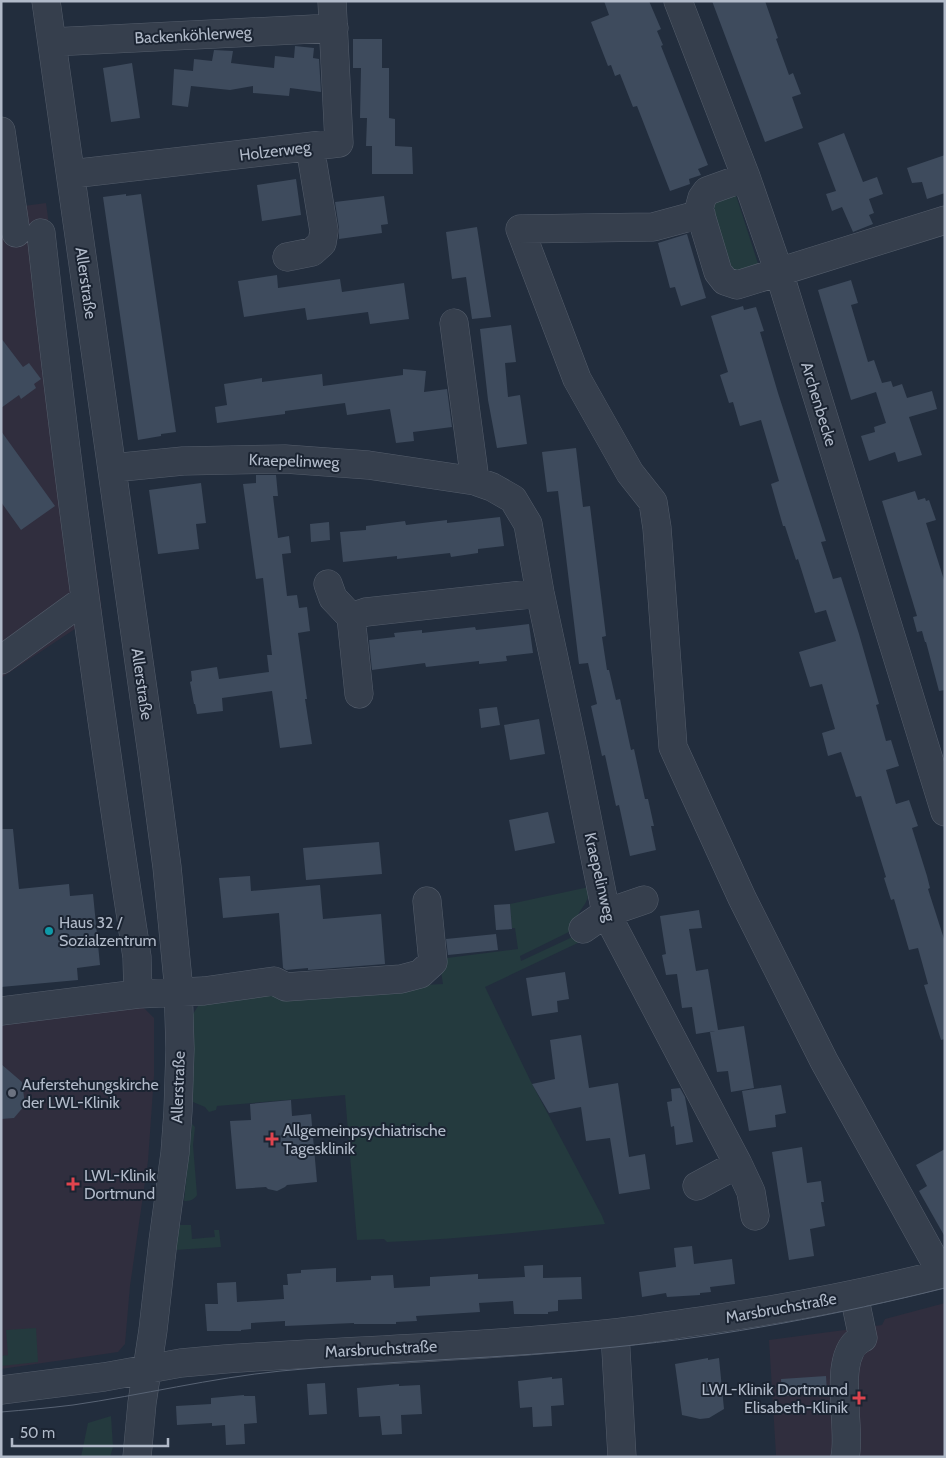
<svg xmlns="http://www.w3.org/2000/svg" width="946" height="1458" font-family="Cabin,sans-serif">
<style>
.medical{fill:#302e3e}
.green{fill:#243a3e}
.building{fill:#3e4b5d}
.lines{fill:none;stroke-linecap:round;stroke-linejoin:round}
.minor-casing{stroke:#545d6b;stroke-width:29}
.minor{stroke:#363f4d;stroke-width:28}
.tram{stroke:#586374;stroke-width:1}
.culture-dot{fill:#0f9aa8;stroke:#1b2432;stroke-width:2}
.worship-dot{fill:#6b7280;stroke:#1b2432;stroke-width:2}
.health-dot{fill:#e0444e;stroke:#1b2432;stroke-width:2}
.labels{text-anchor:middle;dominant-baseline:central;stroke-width:4;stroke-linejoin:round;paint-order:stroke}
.street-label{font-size:16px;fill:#b1bac9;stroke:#1b2432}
.poi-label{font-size:16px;fill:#b1bac9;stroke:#1b2432;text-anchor:start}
</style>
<rect width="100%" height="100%" fill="#222d3d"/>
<path class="medical" d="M46,203l56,408 -101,67v-469z
M135,1003l10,6 9,9v58l-6,85 -18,125 -5,58 -7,8 -117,17v-343z
M945,1303v154h-189l20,-2 -7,-115 113,-15 3,-6z"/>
<path class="green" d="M733,186l28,87 -31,2 -22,-74z
M589,887c1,21 -16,23 -12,41l-57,28 1,5 60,-28 3,7 -99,47 46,95 71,134 3,8c-73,7 -145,15 -218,18l-3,-3 -27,1 -12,-145 -128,11 -1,4 -7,2 -4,-5 -12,-5v-88l7,-11 15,-7 228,-12 -4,-25 79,-10 -3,-21h-3l-2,-24z
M192,1124l3,3 -2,18 4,50c-3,5 -7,6 -13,6z
M180,1225h11l1,14 23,-2 -1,-7h5l2,17 -46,3z
M36,1328l2,34 -37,4v-10l7,-1 -2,-25z
M111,1416l2,31 -3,10h-29l7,-34z"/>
<path class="building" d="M604,1h45l12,28 -4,2 6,14 -2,1 47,119 -10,4 3,6 -12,4 1,5 -20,7 -33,-85 -4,1 -13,-33 -5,2 -4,-11 -3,1 -17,-44 18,-7z
M712,1h53l13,37 -2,1 13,36 4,-2 8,21 -9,3 11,31 -38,14z
M353,39h29v29h7v50l6,1v27l17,1 1,27h-41v-28h-6l1,-28h-7l1,-50h-8z
M295,46l19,2 -1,10 6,1 2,33 -31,-4 -1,8 -36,-3v-7l-23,4 -39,-4 -3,21 -16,-2 2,-36 19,2 1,-12 18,2 2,-11 19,1 -2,12 43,5 1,-12 19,2z
M132,63l8,55 -29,4 -8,-54z
M844,133l19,49 14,-5 6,17 -14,5 5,14 -5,2 4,9 -20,8 -11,-25 -10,4 -6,-17 10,-3 -18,-48z
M945,155v38l-18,6 -5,-17 -10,1 -5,-15z
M296,179l5,36 -39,6 -5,-36z
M126,194v2l15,-2 35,238 -15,2v2l-23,4 -35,-243z
M384,196l4,28 -7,1 1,8 -43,6v-11l-4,-26z
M477,227l14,90 -19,2 -6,-42 -14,2 -6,-47z
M687,234l19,64 -25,8 -6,-19 -5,1 -12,-45z
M277,275l1,13 62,-9 2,13 62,-9 5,36 -39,5 -2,-12 -61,8 -2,-12 -61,9 -6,-36z
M851,280l7,23 -7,2 17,57 6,-2 8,23 9,-2 2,6 9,-3 5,14 25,-7 5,18 -28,8 13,38 -24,7 -3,-10 -26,9 -8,-25 14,-4 -1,-5 12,-4 -10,-31 -25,8 -33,-110z
M743,306l1,4 12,-3 8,24 -4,1 18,61 48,148 -5,1 12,37 8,-2 18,57 20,70 -3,1 10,36 5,-1 8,26 -13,4 10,34 13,-4 9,26 -6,2 15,48 3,12 -2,1 17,53v97l-4,1 -17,-55 4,-1 -10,-36 -9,2 -15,-51 -3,1 -7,-22 2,-1 -25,-81 -5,1 -15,-45 -13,4 -6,-23 13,-4 -13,-45 -12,3 -11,-35 37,-11 -10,-31 -11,3 -17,-54 -2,1 -11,-34h-2l-12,-42 8,-3 -18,-61 -21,6 -7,-24 -4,1 -9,-28 8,-3 -17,-56z
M511,325l5,37 -11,1 3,34 12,-2 7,49 -30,4 -9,-48 -8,-71z
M1,338l22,29 6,-4 12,16 -7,5 2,4 -15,11 -2,-4 -18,13z
M403,369l23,2 -2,21 23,-3 5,38 -39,5 1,9 -18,2 -6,-34 -43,6 -2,-12 -60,8v3l-68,9 -2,-16 12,-2 -3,-21 38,-6v4l60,-8 1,12 80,-11z
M1,431l54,75 -34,24 -20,-28z
M576,448l7,59 7,-1 16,130 -4,1 5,33h2l7,30 4,-1 11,51 3,-1 11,50h3l6,27h-3l5,24 -26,6 -11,-51 -3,1 -11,-51 -3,1 -11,-50 6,-2 -9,-41 -9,1 -21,-173 -11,1 -5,-40z
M256,475h20l2,21h-5l5,42 11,-2 2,17 -9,1 5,42 10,-1 2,13 8,-1 3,24 -12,2 9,66h-2l7,45 -32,4 -8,-57 -50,7 1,13 -26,3 -2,-10h-1l-4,-22 2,-1 -1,-10 26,-4 2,12 50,-7 -2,-17h5l-9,-77 -7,1 -13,-95 13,-1z
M201,483l5,40 -10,1 3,25 -41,5 -9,-64z
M915,491l3,9 7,-2 1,3 3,-1 7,20 -10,3 19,60v107l-6,1 -13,-49h-1l-3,-11 -5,1 -4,-15 4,-1 -35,-115z
M500,517l4,29 -26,3v4l-27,4 -1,-4 -53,6v-3l-54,6 -3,-30 26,-2v-4l39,-5 1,4 41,-5v3z
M329,522l1,18 -19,2 -1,-18z
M529,624l4,29 -27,3 1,5 -28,3v-3l-53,6 -1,-4 -53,7 -3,-30 26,-3 -1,-4 28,-3v3l53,-6 1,3z
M497,707l3,18 -19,3 -2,-19z
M539,719l6,35 -35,6 -6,-35z
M548,812l7,31 -40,8 -6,-31z
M1,829h12l6,60 50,-5 1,12 23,-2 7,71 -23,3 1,12 -77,7z
M379,842l3,32 -76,6 -3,-32z
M250,876l1,15 69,-6 3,34 58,-5 4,50 -77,6v-2l-22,2 -3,-2 -4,-55 -56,5 -4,-40z
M510,904l2,25 -16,1 -2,-25z
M699,910l3,18 -13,1 7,42 12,-2 10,61 26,-4 10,62 -23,4 -3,-21 -11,1 -7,-40 5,-1 -19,3 -4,-27 -10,1 -5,-34 -11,1 -4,-20 4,-1 -6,-38z
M496,934l2,16 -50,5 -2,-16z
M565,972l4,27 -12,2 1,11 -26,4 -6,-38z
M581,1035l8,53 29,-5 11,74 16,-3 5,35 -31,5 -9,-56 -24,3 -5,-34 -32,6 -17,-29 23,-5 -5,-39z
M1,1064l21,18 3,23 -11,13 -13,1z
M781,1085l5,28 -11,2 1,12 -27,4 -7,-40z
M680,1088l5,9 8,45 -17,3 -2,-19 -3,1 -4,-25 5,-1 -1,-12z
M291,1100l1,16 19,-2 6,68 -30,3 -2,2 -8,4 -9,-2 -2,-2 -30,2 -6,-68 21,-1 -1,-16z
M802,1147l5,36 14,-2 3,21h-3l4,24 -15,3 4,27 -25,4 -17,-108z
M945,1149v88l-26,-46 8,-5 -11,-21z
M692,1246l2,18 38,-5 3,25 -25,3 1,5 -11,1v2l-33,2 -1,-4 -24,4 -3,-25 37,-5 -2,-19z
M543,1265v13l38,-1 1,22 -24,1v11l-10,1v2h-34l-1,-13 -34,2 1,9 -64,4 1,5 -21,1v2h-42v-1l-69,3v-5l-34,2v6l-10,1v1h-34l-2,-27h13l-1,-21 19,-1 1,20 47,-3 -1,-14h5l-1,-11 14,-1v-3l35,-2v14l35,-2v-4l22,-1 1,13 36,-2v-9l48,-3v5l47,-2 -1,-11z
M708,1358v2l11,-2 5,51 -15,9 -9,1 -18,-4 -7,-51z
M826,1376l1,17 -45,3 -1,-17z
M552,1377v2l10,-1 2,27 -13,1 1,20 -19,1 -1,-20 -12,1 -2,-27z
M325,1383l2,31 -18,1 -2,-31z
M399,1384v2l21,-1 2,29 -21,1 1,19 -20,1 -2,-19 -21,1 -2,-29z
M244,1395v1h11l2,27 -13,1 1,20 -19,1 -1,-20 -13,1v-3l-35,2 -1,-19 35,-2v-6z"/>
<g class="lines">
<g class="minor-casing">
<path id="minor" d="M46,1l106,753 15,113 11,114 2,68 -2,62 -3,42 -12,88 -10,89 -11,73 -5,54
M678,1l68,176 33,95 166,540
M52,42l282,-14
M1,131l15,102
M71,174l268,-31 -7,-142
M746,177l-39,14 -5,7 -3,11 19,63 7,9 12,4 208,-65
M701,214l-48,13 -133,2 57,150 53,94 23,29 4,26 16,219 69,151 82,163 118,213
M41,233c26,243 59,484 96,724l1,37 66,-3 70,-10 12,6 115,-8 19,-5 13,-12 -6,-61
M287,257l25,-5 10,-9 2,-12 -14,-84
M454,323l21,158
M112,468l71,-7 102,-2 83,6 107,16 17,6 21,12 15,25 12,69 34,159 32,161 132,251 13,28 4,24
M328,584l5,14 18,19
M1,660l84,-61
M359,694l-8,-77 15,-5 174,-19
M583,929l23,-16 38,-13
M1,1011l137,-17
M697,1186l41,-22
M615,1333l7,124
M1,1390l103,-13 77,-14 44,-4c129,-9 260,-12 389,-26 28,-3 57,-8 86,-12 83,-12 164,-27 245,-48
M845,1457c7,-30 -15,-105 18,-119l-9,-43"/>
</g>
<use href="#minor" class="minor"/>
<path class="tram" d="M1,1412c24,-2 48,-4 72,-7 69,-10 138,-27 208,-34 111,-11 223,-12 334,-24 111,-11 221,-32 330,-59"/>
</g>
<circle class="culture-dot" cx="49" cy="931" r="5"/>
<circle class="worship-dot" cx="12" cy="1093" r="5"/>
<g class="health-dot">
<path d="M269.5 1131.5h5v5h5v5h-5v5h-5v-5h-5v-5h5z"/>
<path d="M70.5 1176.5h5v5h5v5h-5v5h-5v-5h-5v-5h5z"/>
<path d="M856.5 1390.5h5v5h5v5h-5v5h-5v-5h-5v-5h5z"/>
</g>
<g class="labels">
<g class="street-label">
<text transform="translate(193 35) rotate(-3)">Backenköhlerweg</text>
<text transform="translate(275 151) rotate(-7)">Holzerweg</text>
<text transform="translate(86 283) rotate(82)">Allerstraße</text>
<text transform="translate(819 404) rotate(73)">Archenbecke</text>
<text transform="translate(294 461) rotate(2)">Kraepelinweg</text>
<text transform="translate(142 684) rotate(82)">Allerstraße</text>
<text transform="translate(600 877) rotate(77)">Kraepelinweg</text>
<text transform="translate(178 1087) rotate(-88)">Allerstraße</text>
<text transform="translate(781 1308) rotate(-10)">Marsbruchstraße</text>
<text transform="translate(381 1349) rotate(-3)">Marsbruchstraße</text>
</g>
<g class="poi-label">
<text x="59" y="922">Haus 32 /<tspan x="59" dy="18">Sozialzentrum</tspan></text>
<text x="22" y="1084">Auferstehungskirche<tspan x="22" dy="18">der LWL-Klinik</tspan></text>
<text x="283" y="1130">Allgemeinpsychiatrische<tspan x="283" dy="18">Tagesklinik</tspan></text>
<text x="84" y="1175">LWL-Klinik<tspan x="84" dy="18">Dortmund</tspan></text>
<text x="848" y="1389" text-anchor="end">LWL-Klinik Dortmund<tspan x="848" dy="18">Elisabeth-Klinik</tspan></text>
</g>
</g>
<rect width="946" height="1458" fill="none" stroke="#b1bac9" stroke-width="5"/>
<path d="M12 1438v8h156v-8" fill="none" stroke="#b1bac9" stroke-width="2.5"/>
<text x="20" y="1438" font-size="15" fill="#b1bac9" stroke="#1b2432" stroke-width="4" paint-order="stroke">50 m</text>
</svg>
